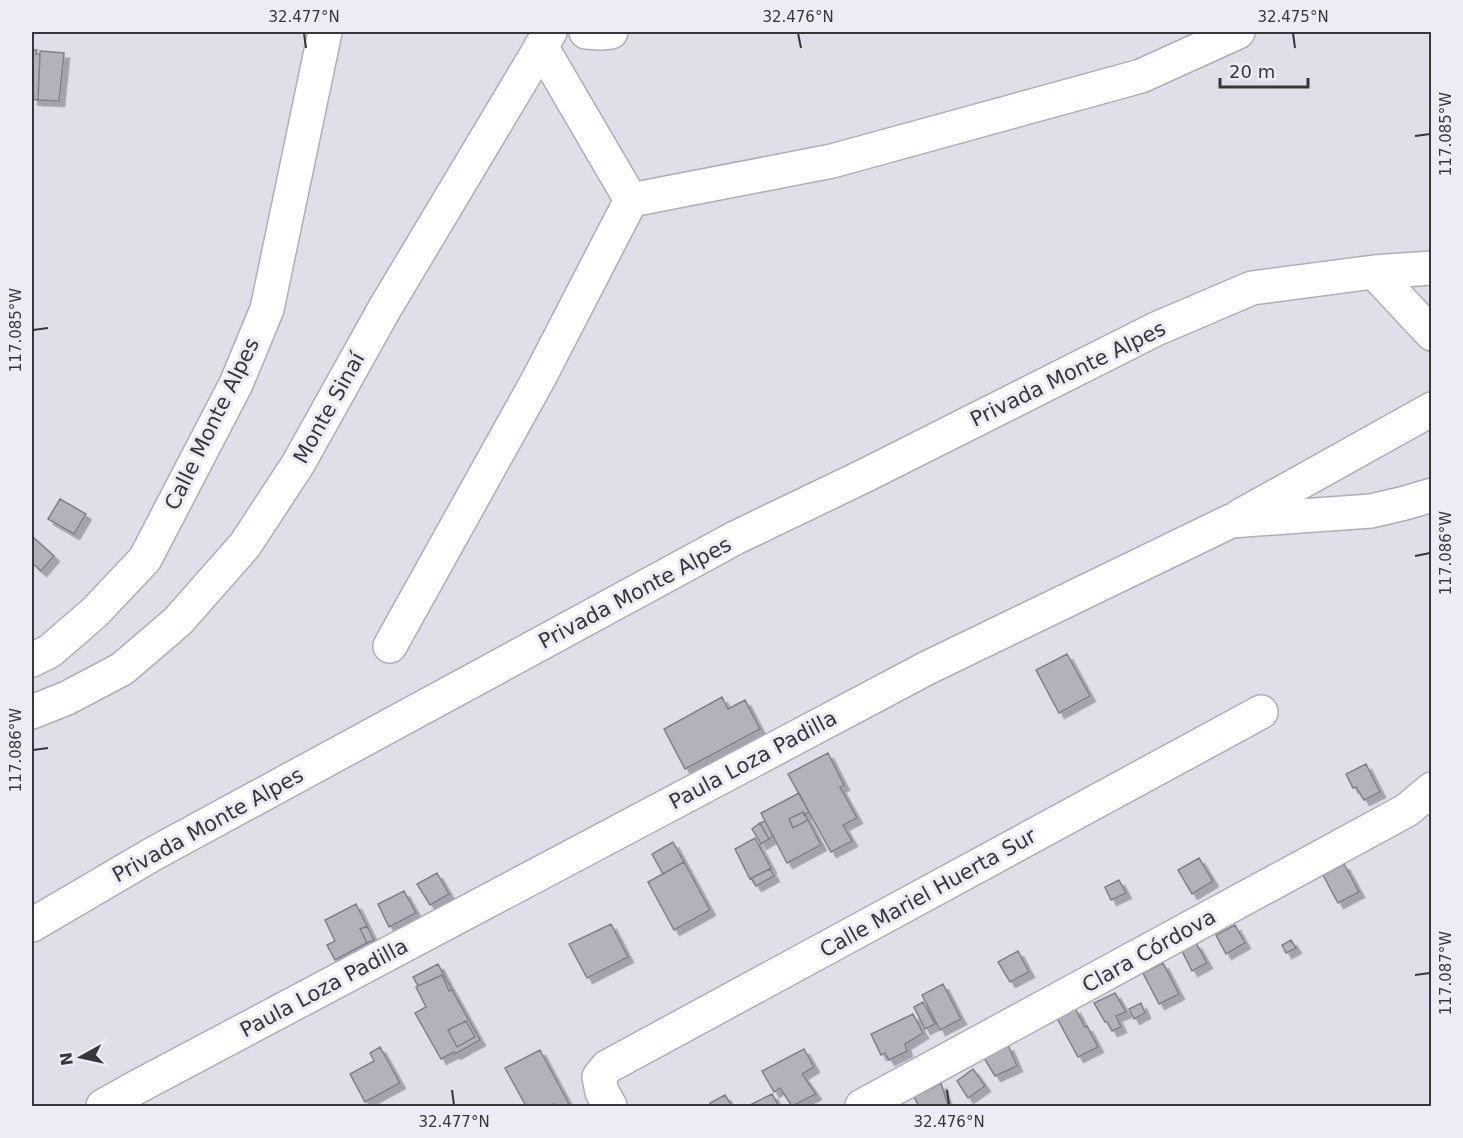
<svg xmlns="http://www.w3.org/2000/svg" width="1463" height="1138" font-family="'DejaVu Sans',sans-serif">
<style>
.building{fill:#b3b2bc;stroke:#81808a;stroke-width:1.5;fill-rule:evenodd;filter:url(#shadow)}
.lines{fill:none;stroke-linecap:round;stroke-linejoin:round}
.minor-casing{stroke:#afaeb8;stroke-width:36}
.minor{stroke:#fff;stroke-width:33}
.ticks{fill:none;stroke:#37373b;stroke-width:2}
.labels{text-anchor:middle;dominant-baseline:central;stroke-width:6;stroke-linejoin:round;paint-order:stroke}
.street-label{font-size:21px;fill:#37373b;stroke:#ececf6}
.neatline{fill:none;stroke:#37373b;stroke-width:2}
.ticks-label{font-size:15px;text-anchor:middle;fill:#37373b}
</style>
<defs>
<filter id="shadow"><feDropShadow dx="5.5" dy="5.5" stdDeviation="0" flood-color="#0004"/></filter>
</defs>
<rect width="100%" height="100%" fill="#dfdee9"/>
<path class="building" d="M32,50h5l-1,4h4l-2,46 -6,-1z
M40,51l24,2 -5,48 -21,-1z
M60,499l26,15 -12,20 -26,-15z
M32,536l22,20 -13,15 -9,-8z
M1067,654l23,42 -31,17 -23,-43z
M722,697l6,12 17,-9 15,29 -75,40 -21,-40z
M828,753l16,32 -4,2 17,31 -14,7 9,16 -21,11 -43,-78z
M1366,764l14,28 -16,8 -8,-13 -3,1 -7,-14z
M799,793l10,19 -5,3 -1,-3 -14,7 4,9 15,-8 13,25 -34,18 -26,-50z
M803,812l5,8 -15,8 -4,-9z
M765,821l8,15 -4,3 -9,-16z
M760,823l9,16 -8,5 -9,-15z
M755,838l16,30 -21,11 -15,-30z
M673,842l11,20 -21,12 -11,-20z
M1199,858l14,23 -21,13 -14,-24z
M684,862l26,48 -36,20 -26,-48z
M1344,864l15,28 -21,11 -15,-28z
M770,869l4,7 -18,10 -5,-8z
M437,873l12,21 -19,11 -13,-21z
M1119,880l7,13 -15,7 -6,-13z
M404,891l12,22 -27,14 -11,-23z
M356,904l11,22 -7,3 7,14 -32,17 -8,-15 8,-4 -10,-21z
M611,924l17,33 -41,21 -18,-34z
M1235,925l10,18 -19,11 -10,-19z
M367,926l7,14 -7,3 -7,-14z
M1291,940l5,8 -10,5 -4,-8z
M1196,943l11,20 -15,8 -10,-20z
M1018,951l11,21 -19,10 -12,-20z
M1163,963l16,31 -20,10 -16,-31z
M438,964l14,26 -3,1 -7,-16 -24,11 -5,-9z
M442,975l7,16 3,-1 28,50 -25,14 -1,-2 -13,7 -26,-46 11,-6 -10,-20zM466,1021l9,16 -18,10 -9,-17z
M943,984l18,35 -21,11 -18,-35z
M1115,993l11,19 -10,4 5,11 -9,4 -5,-9h-2l-11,-19z
M923,1002l12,22 -10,5 -11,-22z
M1141,1003l4,10 -11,6 -5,-10z
M1075,1008l10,19 2,-1 11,21 -20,10 -21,-39z
M913,1014l10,19 -18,11 2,7 -18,9 -4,-7 -4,2 -10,-21z
M466,1021l9,16 -18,10 -9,-17z
M1008,1045l9,21 -22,10 -11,-18z
M380,1047l20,36 -35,19 -15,-28 24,-13 -4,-8z
M804,1049l10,18 -12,7 14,20 -24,12 -12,-18 -6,4 -12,-21z
M540,1050l29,54 -5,2h-9l-1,-2 -4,2h-24l-21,-38z
M973,1069l12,17 -17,12 -11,-17z
M941,1083l7,22 -3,1h-26l-5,-9z
M772,1094l7,12h-28l-1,-1z
M725,1095l7,11h-20l-2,-3z"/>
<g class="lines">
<g class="minor-casing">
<path id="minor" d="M586,32l15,1 10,-1
M541,46l90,154 201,-39 309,-85 97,-44
M1374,272l58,62
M1240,516l192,-107
M390,646l148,-266 93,-180
M32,660l18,-9 45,-39 50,-53 91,-175 31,-75 58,-277
M32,712l35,-14 55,-29 56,-48 67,-76 53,-81 87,-156 165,-276
M32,925l121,-71 582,-316 131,-63 290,-146 96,-41 122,-16 58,-4
M103,1106l34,-19 790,-419 304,-147 140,-10 34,-8 27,-8
M610,1106l-8,-14 -3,-15 8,-10 654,-355
M862,1106l545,-296 25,-21"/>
</g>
<use href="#minor" class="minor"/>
</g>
<path class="ticks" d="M304,33l2,15M798,33l3,15M1293,33l2,15M1415,136l15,-2M33,330l15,-2M1415,556l15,-3M33,750l15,-2M1415,975l15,-2M452,1090l2,15M947,1090l2,15"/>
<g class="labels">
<g class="street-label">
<text transform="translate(1068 374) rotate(-26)">Privada Monte Alpes</text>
<text transform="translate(329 408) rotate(-61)">Monte Sinaí</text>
<text transform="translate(212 424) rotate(-64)">Calle Monte Alpes</text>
<text transform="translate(635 593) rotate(-28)">Privada Monte Alpes</text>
<text transform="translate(753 760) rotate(-28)">Paula Loza Padilla</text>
<text transform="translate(208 825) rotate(-29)">Privada Monte Alpes</text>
<text transform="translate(928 893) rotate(-29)">Calle Mariel Huerta Sur</text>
<text transform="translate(1149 951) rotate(-29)">Clara Córdova</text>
<text transform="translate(324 988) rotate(-28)">Paula Loza Padilla</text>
</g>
</g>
<rect width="1463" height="1138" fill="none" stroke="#ececf6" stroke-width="66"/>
<g transform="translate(81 1057) rotate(262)" stroke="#ececf6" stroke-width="4.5" paint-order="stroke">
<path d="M0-4.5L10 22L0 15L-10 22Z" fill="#37373b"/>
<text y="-9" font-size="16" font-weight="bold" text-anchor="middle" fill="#37373b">N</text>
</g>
<path d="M1220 78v9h88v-9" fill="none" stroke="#37373b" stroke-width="3"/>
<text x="1229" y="78" font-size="18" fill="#37373b" stroke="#ececf6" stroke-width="4.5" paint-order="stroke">20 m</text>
<rect x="33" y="33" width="1397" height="1072" class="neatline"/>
<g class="ticks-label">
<text x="304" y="22">32.477°N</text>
<text x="798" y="22">32.476°N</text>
<text x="1293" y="22">32.475°N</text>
<text transform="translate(1446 134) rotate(-90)" y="5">117.085°W</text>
<text transform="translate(16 330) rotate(-90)" y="5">117.085°W</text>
<text transform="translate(1446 553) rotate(-90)" y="5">117.086°W</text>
<text transform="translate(16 750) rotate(-90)" y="5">117.086°W</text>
<text transform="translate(1446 973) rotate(-90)" y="5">117.087°W</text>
<text x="454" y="1127">32.477°N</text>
<text x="949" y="1127">32.476°N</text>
</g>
</svg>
